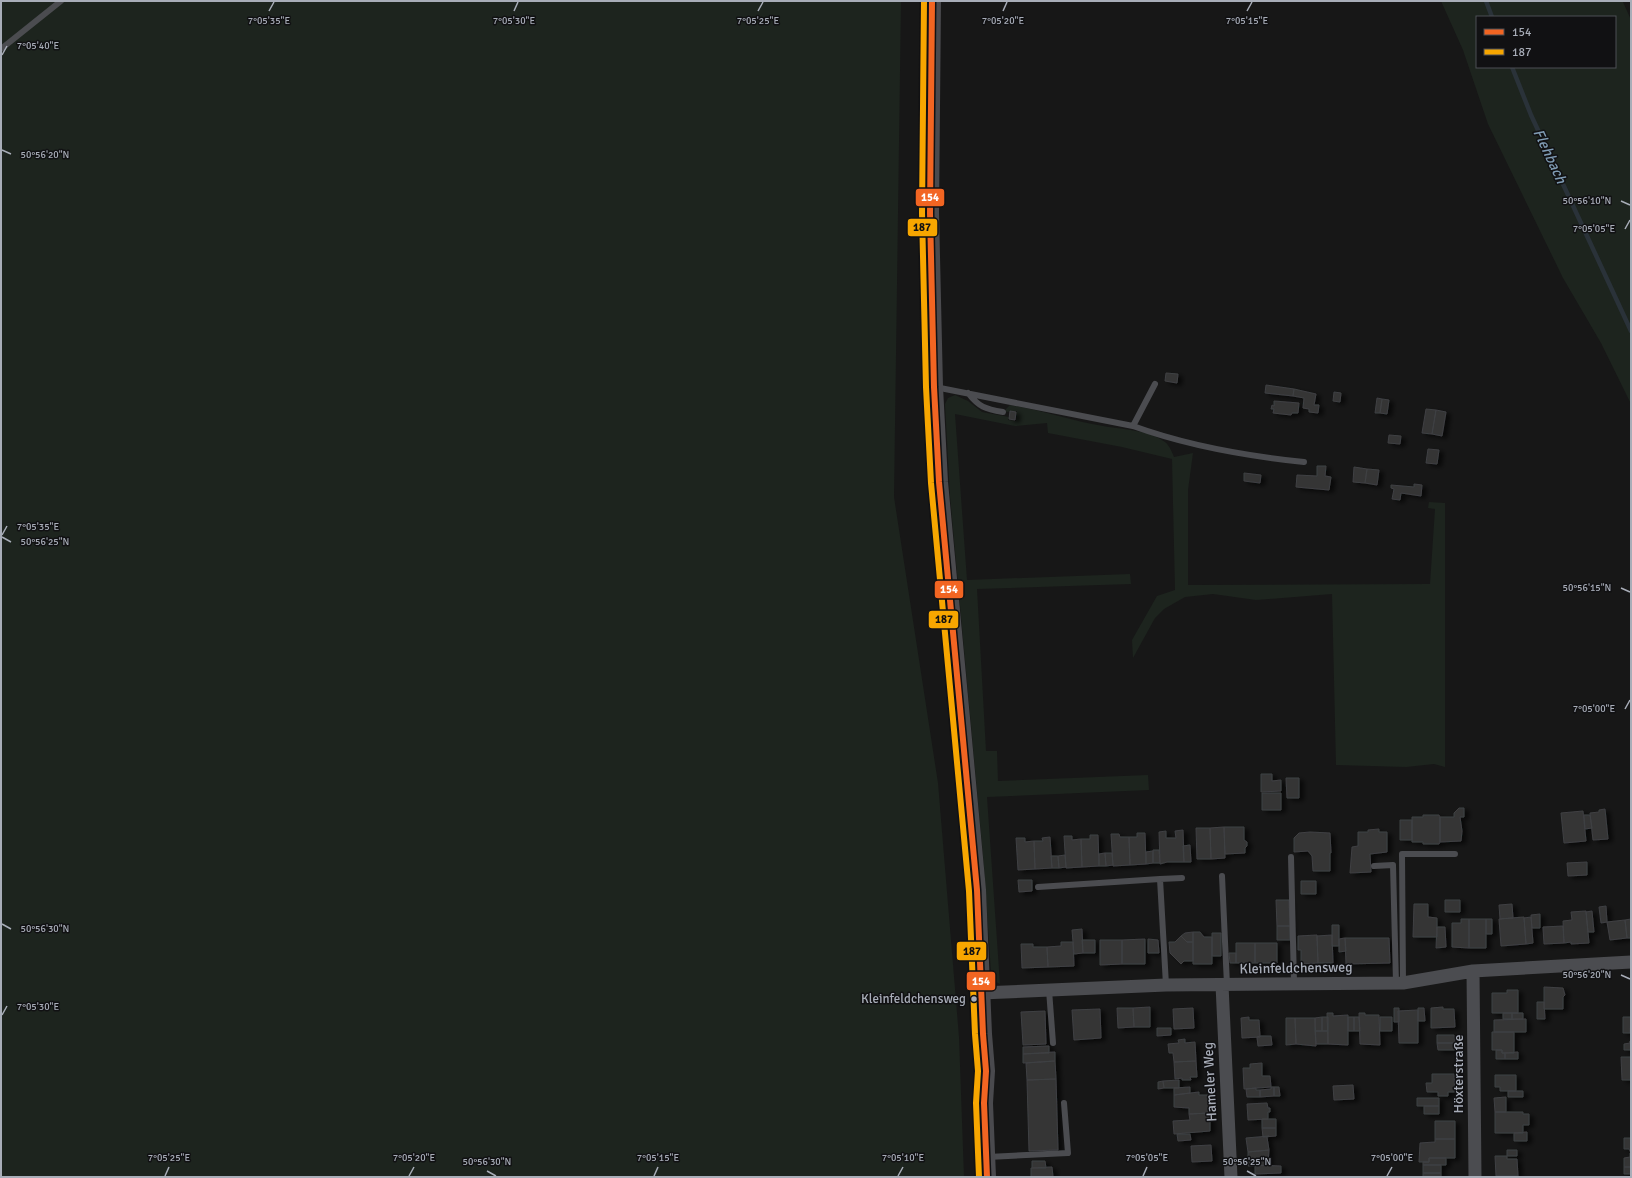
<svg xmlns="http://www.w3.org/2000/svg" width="1632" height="1178" font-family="Signika,sans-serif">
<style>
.green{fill:#1d241e;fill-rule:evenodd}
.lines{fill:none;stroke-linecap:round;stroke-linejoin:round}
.stream{stroke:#2a3239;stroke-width:4.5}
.building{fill:#353536;stroke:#3f4043;filter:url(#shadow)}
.service{stroke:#4b4c50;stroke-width:6}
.minor{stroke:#4b4c50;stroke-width:13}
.secondary{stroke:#4a4a4e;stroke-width:18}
.bus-1-casing{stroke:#111113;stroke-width:9}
.bus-2-casing{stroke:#111113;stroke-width:9}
.bus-1{stroke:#f26522;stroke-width:6}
.bus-2{stroke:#f7a600;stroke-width:6}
.ticks{fill:none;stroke:#a8adb8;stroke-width:1.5}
.bus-dot{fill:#a8adb8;stroke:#111113;stroke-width:1.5}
.labels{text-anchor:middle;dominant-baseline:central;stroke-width:3;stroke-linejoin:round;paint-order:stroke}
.bus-label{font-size:13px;fill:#a8adb8;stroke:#111113;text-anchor:end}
.street-label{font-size:14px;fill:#a8adb8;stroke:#111113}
.water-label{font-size:15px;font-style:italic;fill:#7f9bb3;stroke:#111113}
.ticks-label{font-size:10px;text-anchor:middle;fill:#a8adb8;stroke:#111113;stroke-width:3;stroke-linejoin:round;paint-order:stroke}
.line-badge{stroke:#111113;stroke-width:1.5}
.badge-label{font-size:11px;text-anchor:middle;font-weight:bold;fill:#fff}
.pale-badge-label{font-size:11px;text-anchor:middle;font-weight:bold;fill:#111}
</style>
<defs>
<filter id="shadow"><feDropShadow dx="4.5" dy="2.5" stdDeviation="2" flood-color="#0009"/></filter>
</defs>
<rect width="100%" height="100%" fill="#171717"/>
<path class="green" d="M1,1h900l-7,496 44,286 21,254 5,140h-963z
M1441,1l182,1 8,18v384l-30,-61 -38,-65 -75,-154 -25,-74zM1477,17h138v50h-138z
M955,395l13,6 14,11 27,5 -1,3 8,1 1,-10 -12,1 1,-3 4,-4c32,5 62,16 93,21 20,4 44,3 62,16 4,3 7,10 9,15l19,-4 -5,37v95l242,-1 5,-75 -7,-1 1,-6 16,1v264l-11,-3 -28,3 -70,-2 -4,-171 -76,6 -43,-6 -28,3 -21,12 -9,9 -22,40 -1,-18 25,-44 18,-6 -3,-131 -50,-12 -74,-14 -1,-10 -32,3 -60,-12 12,166 163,-6 1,10 -154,5 9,162h11l1,30 150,-6 1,15 -162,7 13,187 -4,-2 -5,-9 -7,-106 -34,-371 -5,-92 3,-6z"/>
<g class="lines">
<path class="stream" d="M1486,1l6,16
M1512,67l19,48 100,216"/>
</g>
<path class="building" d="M1166,373l12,1 -1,9 -12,-2z
M1266,385l28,4 -1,7 -28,-3z
M1294,389l22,5 -2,11h5l-1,8 -9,-1v-3l-6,-1 1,-10 -11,-2z
M1334,392l7,1 -1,9 -7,-1z
M1377,398l5,1 -2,14h-5z
M1382,399l7,1 -2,14 -7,-1z
M1274,401l25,2 -1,10h-6l-1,2 -18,-2 1,-4h-3l1,-4 2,1z
M1426,409l10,1 -4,24 -10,-1z
M1436,410l10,2 -4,24 -10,-2z
M1010,411l6,1 -1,8 -6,-1z
M1389,435l12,1 -1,8 -12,-1z
M1428,449l11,1 -2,14 -11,-1z
M1317,466h9l-1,10 6,1 -2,13 -33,-3 1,-12 20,1z
M1354,467l13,2 -2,14 -12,-1z
M1367,469l12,1 -2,15 -12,-2z
M1244,473l17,2 -1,8 -16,-2z
M1414,484l8,1 -1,11 -20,-3 -1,7 -8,-1 2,-10 -3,-1v-3l23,2z
M1261,774h11v7l9,-1v11l-20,1z
M1286,778h13v20h-12z
M1262,793h19v17h-19z
M1459,808h5v9h-4l2,14 -1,10 -21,1v-25h14v-4z
M1605,809l3,30 -15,1 -3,-27 9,-1v-2z
M1583,811l3,30 -22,2 -3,-30z
M1423,815h16l1,2v25l-1,2h-16v-2h-11v-25h11z
M1584,815h6l2,13 -7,1z
M1400,820h12v20h-12z
M1224,827h20v13l3,2v4l-2,2v5l-20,1z
M1224,827l1,31 -14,1 -1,-31z
M1196,828h14l1,31h-14z
M1379,829v3h8v20l-17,2 1,18 -21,1 2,-26 6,-1v-14h10v-2z
M1183,830l1,32h-17l-7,2 -1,-32 7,-1v7h10l-1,-7z
M1310,832l20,1 1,20h-1v18h-17l-1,-15 -4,-5 -14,1v-14l5,-5z
M1137,833h8l1,31 -16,1 -1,-28h8z
M1111,834h8l1,3h9l1,28 -17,1z
M1090,835h8l1,31 -17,1 -1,-28h9z
M1064,836h8v4l9,-1 1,28 -16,1z
M1050,837l2,31 -17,1 -1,-28h9l-1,-3z
M1016,838h9v4l9,-1 1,28 -17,1z
M1190,845l1,17h-7l-1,-16z
M1153,850h6l1,13h-7z
M1153,851v12l-7,1v-12z
M1105,853h7l1,12 -7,1z
M1105,853l1,13h-7v-12z
M1065,855l1,12 -7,1 -1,-12z
M1051,856h7l1,12h-7z
M1587,862v13l-19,1 -1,-13z
M1018,880h14v11l-13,1z
M1301,881h15v13h-15z
M1276,900h13l1,26h-13z
M1445,900h15v12h-15z
M1414,904h14v13l9,1v19h-24z
M1512,904l1,14 -13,1 -1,-14z
M1606,906l1,16 -6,1 -2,-16z
M1586,911l3,32 -18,1v-2l-7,1 -1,-22 9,-1 -1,-8z
M1592,911l2,21h-6l-2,-20z
M1540,914v14h-8l-1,-13z
M1524,917l2,27 -25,2 -2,-27z
M1531,917l2,26 -7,1 -2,-26z
M1461,919h8v29l-17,-1v-24h9z
M1469,919h17v29h-17z
M1486,919h6v15h-6z
M1631,919v19h-4l-2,-18z
M1625,920l2,18 -17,2 -3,-18z
M1332,925h7v21h-7z
M1277,926h13v14h-13z
M1563,926l1,17 -20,1 -1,-17z
M1437,927h8l1,20 -10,1z
M1082,929l1,24 -9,1 -2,-24z
M1193,932v10h-6l-6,-6 4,-3z
M1193,932h7l4,5h8v27h-19z
M1212,933h9v23h-9z
M1317,935l1,28 -17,1v-14h-3v-14z
M1332,935l1,28h-15l-1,-27z
M1181,936l6,6h6v19h-9l-3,3 -11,-11 -1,-11h6z
M1345,938h44l1,25 -44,1z
M1345,938l1,13 -7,1v-13z
M1145,939v25h-23v-24z
M1148,939l10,1 1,13h-11z
M1082,940h13v13h-12z
M1100,940h22v24l-22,1z
M1061,942h12l1,24 -26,1 -1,-20 14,-1z
M1236,943h19v20h-19z
M1255,943h22v20h-22z
M1021,944h12v3h14l1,20 -26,1z
M1229,953h7v10h-6z
M1544,987l19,1 2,7 -2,2v12h-19z
M1507,990h11v23h-26v-20h15z
M1537,1002h7l1,17h-8z
M1150,1007v20h-16l-1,-19z
M1443,1007v2h11l1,18 -24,1v-20z
M1117,1008h16l1,19 -16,1z
M1193,1008l1,20 -20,1 -1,-20z
M1394,1008h5v14h-5z
M1418,1008h6l1,13h-7z
M1100,1009l1,29 -27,2 -2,-30z
M1418,1010v33h-19l-1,-32z
M1045,1011l1,33 -23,1 -2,-33z
M1327,1013h6v3l15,-1v30l-20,-1z
M1359,1013h6v2h14l1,30 -20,-1z
M1503,1013h9v6h-9z
M1512,1013h11v6h-11z
M1249,1017v3h10l1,17 -18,1 -1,-20z
M1322,1017v14h-7v-13z
M1322,1017h6v14h-6z
M1348,1017h6v14h-6z
M1354,1017h5l1,14h-6z
M1380,1017h12v14h-12z
M1623,1017h8l-1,16h-7z
M1286,1018h9l1,26 -10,1z
M1295,1018h20l1,28 -20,-2z
M1526,1019v13h-32v-12z
M1157,1028h14v7l-14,1z
M1315,1031h13v13h-12z
M1492,1032h22v21h-12v-3h-10z
M1437,1035h17l1,8h-18z
M1260,1036h11l1,9 -14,1 -1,-9z
M1185,1039v4l10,-1 1,19 -22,1 -1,-9h-4l-1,-9 11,-1 -1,-3z
M1630,1041l1,9h-7v-6l6,-1z
M1437,1043h18v7h-17z
M1049,1046v7l-26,1v-7z
M1496,1050h6v3h3v6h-9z
M1055,1052v9l-32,2v-9z
M1518,1052v7h-13v-6z
M1621,1057h10v23h-9z
M1055,1061l1,18 -29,1 -1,-17z
M1196,1061l1,16h-7l1,3h-9v-2l-7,1 -1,-17z
M1262,1063v13h8l1,11 -27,2 -1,-21h7v-4z
M1432,1074h22l1,18h-7v4h-10v-4h-11l-1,-9h6z
M1495,1075h21v16h-16v-4h-5z
M1056,1079l2,71 -29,1 -2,-71z
M1179,1080v8h-15l-1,-7z
M1163,1081l1,7 -6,1v-7z
M1353,1085l1,14 -20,1 -1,-14z
M1190,1087v6l-16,2v-7z
M1271,1087h3v9l-14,1v-7l11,-1z
M1274,1087h5l1,9h-6z
M1256,1088v2h4v7h-13l-1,-8z
M1508,1091h15v6h-15z
M1199,1092v3h10l1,18 -21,1v-6l-15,-1v-12z
M1506,1097v15h-11l-1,-14z
M1417,1098h22v8h-22z
M1267,1103l1,5h2v4h-2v7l-20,1 -1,-16z
M1424,1106h15v8h-15z
M1495,1112h28v2h6v11h-6v8h-28z
M1210,1113v18l-36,3 -1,-13 17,-1 -1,-6z
M1262,1119h14v9h-14z
M1435,1121h20v18h-20z
M1262,1128h14v8l-13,1z
M1527,1132v9h-13v-8z
M1177,1134h13l1,6 -13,1z
M1269,1136l-2,1 2,13 -21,2 -2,-14z
M1624,1138h7v15l-2,-4h-5z
M1435,1139h20v19h-26v4h-10l1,-19 15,-1z
M1211,1145l1,16 -20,1 -1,-16z
M1269,1150l-1,14 2,1 -22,1v-14z
M1507,1150h10v6h-10v3h10l1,17h-22l-1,-20h12z
M1630,1153h1v14h-7v-9l6,-1z
M1429,1158h17v7h-23v-3h6z
M1032,1161h13l1,7h-14z
M1255,1165l26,1v7l-26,1z
M1423,1165h18v8h-18z
M1052,1167l1,10h-22v-9z
M1624,1167h7v7h-7z
M1423,1173h18v4h-18z"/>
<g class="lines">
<path class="service" d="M1,49l60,-48
M935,387l198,39c55,20 113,30 171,36
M968,393c11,14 17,16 35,19
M1133,426l22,-42
M1291,857l3,126
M1374,866l19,-1 3,118
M1222,876l5,109
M1160,879l22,-1
M1038,887l122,-8 6,106
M1403,983l-1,-129h53
M1049,990l4,53
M988,1157l80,-4 -4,-50"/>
<path class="minor" d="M1473,971l2,206
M1222,985l9,192
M981,993l185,-8 237,-2 70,-12 158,-9"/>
<path class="secondary" d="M932,1l-2,212 4,174 5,95 38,408 6,144 3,37 -2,32 3,74"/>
<g class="bus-1-casing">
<path id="bus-1" d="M932,1l-2,212 4,174 5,95 38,408 6,144 3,37 -2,32 3,74"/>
</g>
<g class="bus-2-casing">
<path id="bus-2" d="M924,1l-2,212 4,174 5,96 38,408 6,143 3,37 -2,32 3,74"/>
</g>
<use href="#bus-1" class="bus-1"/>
<use href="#bus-2" class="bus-2"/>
</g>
<path class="ticks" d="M269,11l5,-9M514,11l4,-9M758,11l5,-9M1003,11l4,-9M1247,11l5,-9M2,55l5,-9M2,150l9,4M1621,201l9,4M1625,229l5,-9M2,535l5,-9M2,537l9,5M1621,588l9,4M1625,709l5,-9M2,924l9,5M1621,975l9,4M2,1015l5,-9M487,1171l9,5M1247,1171l9,5M165,1176l4,-9M409,1176l5,-9M654,1176l4,-9M898,1176l5,-9M1143,1176l4,-9M1387,1176l5,-9"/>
<circle class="bus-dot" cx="974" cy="999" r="3.5"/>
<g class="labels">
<g class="bus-label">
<text x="966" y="999">Kleinfeldchensweg</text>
</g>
<g class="street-label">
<text transform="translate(1296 968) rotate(-1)">Kleinfeldchensweg</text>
<text transform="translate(1458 1074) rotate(-90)">Höxterstraße</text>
<text transform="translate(1210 1082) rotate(-93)">Hameler Weg</text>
</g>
<g class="water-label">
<text transform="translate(1550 156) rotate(65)">Flehbach</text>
</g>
</g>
<g class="ticks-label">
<text x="269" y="24">7°05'35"E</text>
<text x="514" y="24">7°05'30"E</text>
<text x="758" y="24">7°05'25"E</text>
<text x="1003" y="24">7°05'20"E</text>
<text x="1247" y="24">7°05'15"E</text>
<text x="38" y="49">7°05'40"E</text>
<text x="45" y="158">50°56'20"N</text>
<text x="1587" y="204">50°56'10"N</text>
<text x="1594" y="232">7°05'05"E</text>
<text x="38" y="530">7°05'35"E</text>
<text x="45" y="545">50°56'25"N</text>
<text x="1587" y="591">50°56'15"N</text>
<text x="1594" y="712">7°05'00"E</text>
<text x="45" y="932">50°56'30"N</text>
<text x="1587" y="978">50°56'20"N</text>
<text x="38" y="1010">7°05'30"E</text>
<text x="169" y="1161">7°05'25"E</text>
<text x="414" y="1161">7°05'20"E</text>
<text x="658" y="1161">7°05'15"E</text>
<text x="903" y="1161">7°05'10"E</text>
<text x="1147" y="1161">7°05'05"E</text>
<text x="1392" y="1161">7°05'00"E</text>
<text x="487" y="1165">50°56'30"N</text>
<text x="1247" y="1165">50°56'25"N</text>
</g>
<g class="line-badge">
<rect x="915" y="188" width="30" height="19" rx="4" fill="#f26522"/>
<rect x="907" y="218" width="31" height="19" rx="4" fill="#f7a600"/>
<rect x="934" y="580" width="30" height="19" rx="4" fill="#f26522"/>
<rect x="928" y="610" width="31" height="19" rx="4" fill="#f7a600"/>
<rect x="956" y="941" width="31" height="20" rx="4" fill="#f7a600"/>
<rect x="966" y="971" width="30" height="20" rx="4" fill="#f26522"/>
</g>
<g class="badge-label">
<text x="930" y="201">154</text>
<text x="949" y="593">154</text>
<text x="981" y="985">154</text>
</g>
<g class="pale-badge-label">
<text x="922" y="231">187</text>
<text x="944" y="623">187</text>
<text x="972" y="955">187</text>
</g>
<rect width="1632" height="1178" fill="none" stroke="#a8adb8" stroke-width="4"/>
<rect x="1476" y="16" width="140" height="52" fill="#111113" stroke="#4d4f55"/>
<rect x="1484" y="29" width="20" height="6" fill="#f26522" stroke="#4d4f55"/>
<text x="1512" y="36" font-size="12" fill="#a8adb8">154</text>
<rect x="1484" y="49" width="20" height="6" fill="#f7a600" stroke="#4d4f55"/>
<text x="1512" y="56" font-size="12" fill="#a8adb8">187</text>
</svg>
